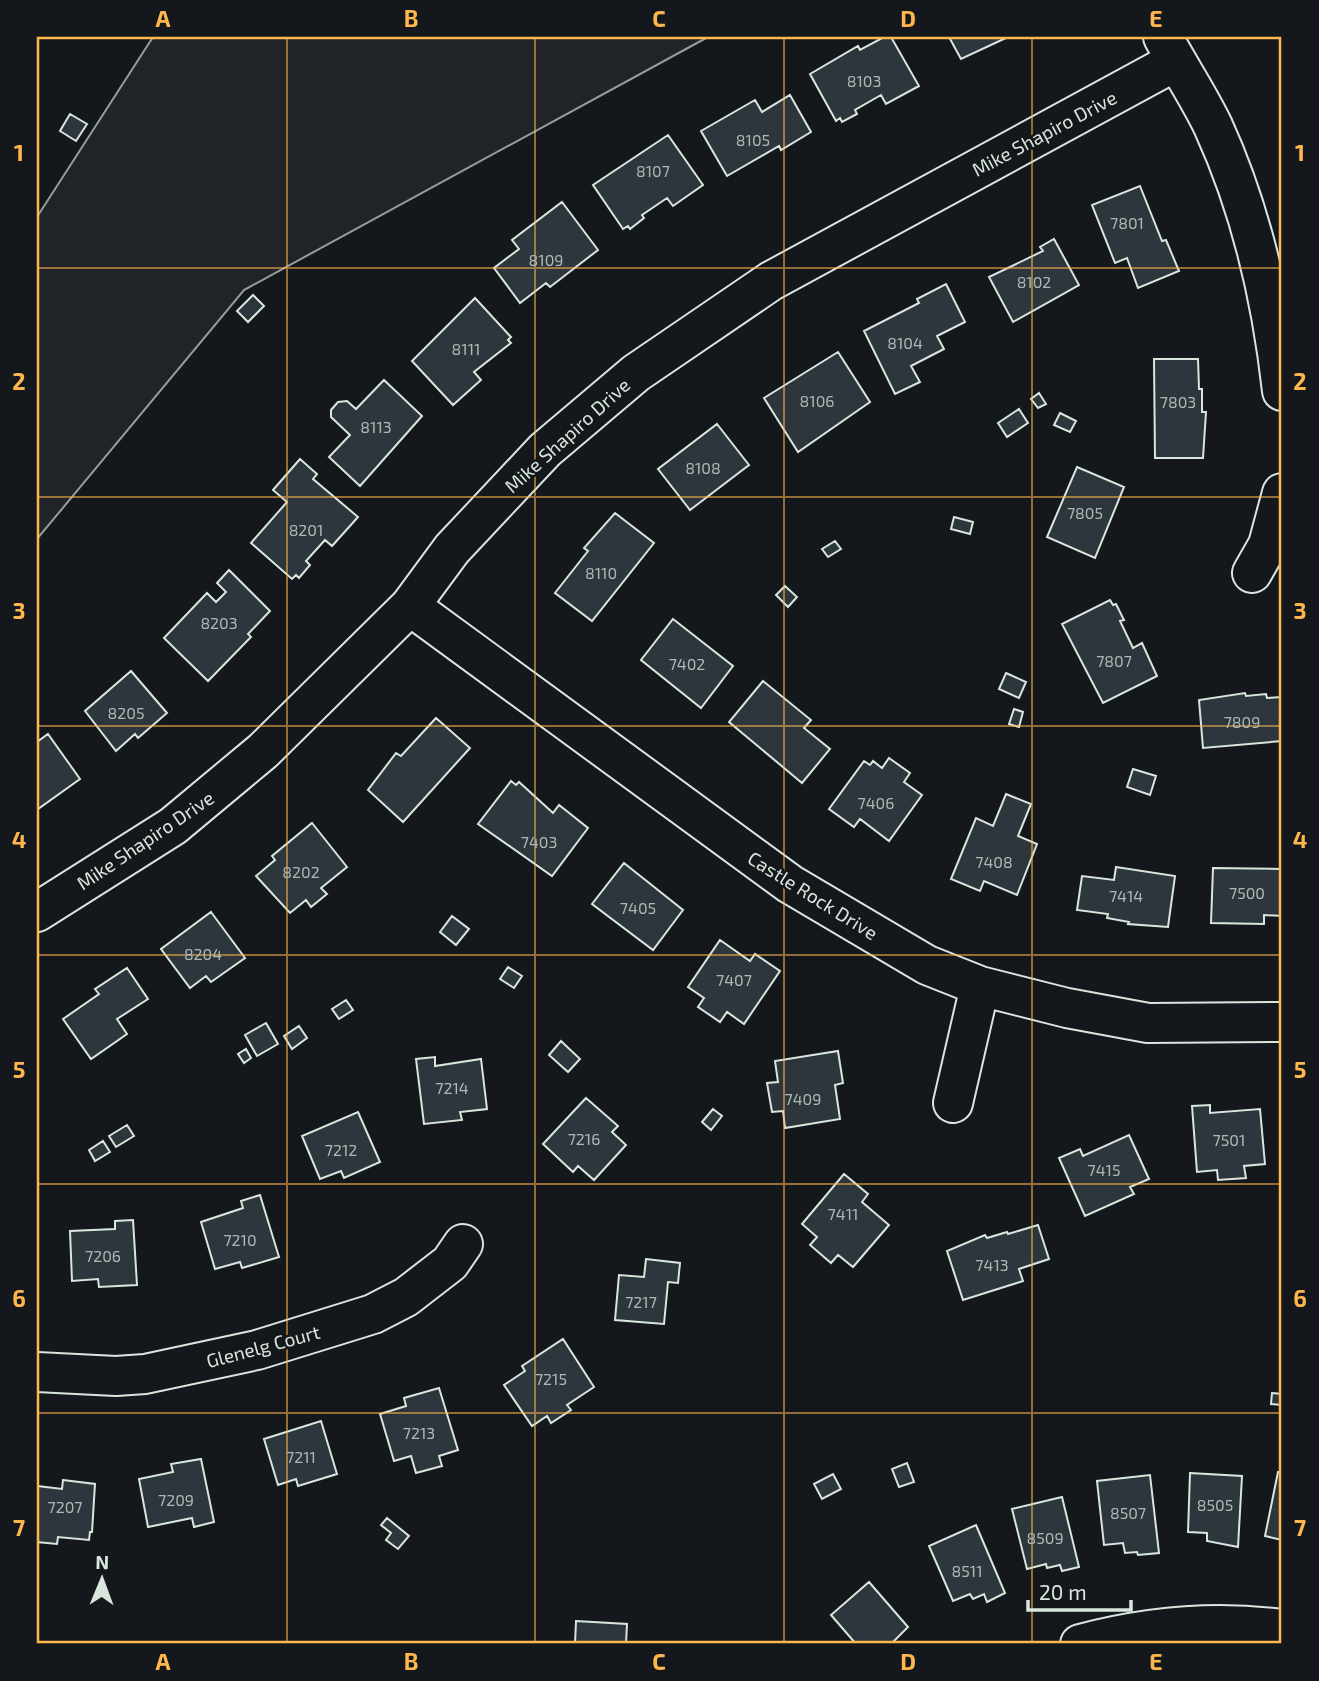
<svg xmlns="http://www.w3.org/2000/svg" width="1319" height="1681" font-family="'Exo 2',sans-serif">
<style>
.green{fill:#202428;stroke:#939e99;stroke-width:2}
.building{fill:#2c363c;stroke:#d8e6dc;stroke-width:2}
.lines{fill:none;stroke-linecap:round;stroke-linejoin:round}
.minor-casing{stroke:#d8e6dc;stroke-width:42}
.minor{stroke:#14181c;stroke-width:38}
.grid{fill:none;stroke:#ffb74d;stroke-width:2;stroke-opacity:0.55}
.labels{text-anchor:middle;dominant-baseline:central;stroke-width:5;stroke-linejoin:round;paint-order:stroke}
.number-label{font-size:16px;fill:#adbab4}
.street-label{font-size:19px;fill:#d8e6dc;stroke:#14181c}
.neatline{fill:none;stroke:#ffb74d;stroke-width:2.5}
.grid-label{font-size:23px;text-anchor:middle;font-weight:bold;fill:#ffb74d}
</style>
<rect width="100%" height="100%" fill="#14181c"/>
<path class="green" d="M153,37h555l-464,253 -207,249v-322z"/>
<path class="building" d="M884,37h7l28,49 -33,18 -5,-9 -26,15 2,4 -15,8 -2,-4 -4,3 -26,-47 48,-28 2,4z
M949,37h59l-47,22z
M790,95l21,37 -30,18 -2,-4 -52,30 -26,-45 54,-31 7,12z
M70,114l17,10 -11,17 -16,-10z
M668,135l35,50 -30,21 -6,-8 -25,17 2,3 -14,11 -2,-3 -5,3 -30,-44z
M1140,186l22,55 4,-1 13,31 -41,17 -11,-30 -12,5 -23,-58z
M562,202l36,48 -48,37 -4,-4 -26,20 -26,-35 25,-19 -7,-9z
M1054,239l25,46 -66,37 -24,-45 54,-26 -3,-4z
M946,284l19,38 -28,14 7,13 -33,17 9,16 -25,12 -31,-63 55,-28 -2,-4z
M253,295l11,11 -16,16 -11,-11z
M475,298l36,39 -3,3 3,3 -37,29 7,8 -28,25 -41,-44z
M838,352l32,50 -72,50 -34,-54z
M1154,359h44l1,30h3v23h4l-3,46h-48z
M384,380l38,36 -62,70 -31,-29 21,-22 -19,-18v-7l7,-8 9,-1 9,8z
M1039,393l7,11 -8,4 -7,-9z
M1019,409l9,14 -21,14 -9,-14z
M1060,413l16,8 -6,11 -16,-7z
M717,424l32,41 -59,45 -32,-41z
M300,459l17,15 -4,5 45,38 -26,29 -7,-6 -19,21 4,4 -11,13 -3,-3 -4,4 -41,-36 36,-41 -14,-12z
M1077,467l47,20 -29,71 -48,-21z
M615,513l39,30 -62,78 -37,-28 33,-42 -4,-3z
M954,517l19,5 -3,12 -19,-5z
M835,541l6,8 -13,8 -6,-8z
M229,570l41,41 -22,23 3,3 -43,44 -44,-43 43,-45 9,9 10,-10 -9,-9z
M785,586l12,11 -9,10 -12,-12z
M1110,600l3,5 3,-1 8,16 -4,1 13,27 9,-5 15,33 -54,27 -41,-79z
M673,619l60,47 -32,42 -60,-48z
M131,671l36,42 -29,25 -3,-4 -19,17 -31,-40z
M1006,673l20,9 -7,16 -20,-9z
M763,681l48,39 -7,8 26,21 -28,34 -73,-61z
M1245,693l1,3 20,-2 1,4 15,-1v44l-79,7 -4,-48z
M1014,709l9,3 -4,15 -10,-3z
M436,718l34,30 -67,74 -35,-32 28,-37 5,3z
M48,734l32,45 -42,30 -1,-67z
M889,758l21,15 -6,9 18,13 -33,46 -29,-22 -6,8 -25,-18 35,-48 6,4 3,-4 9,7z
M1133,769l23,7 -6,19 -23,-8z
M511,781l5,4 3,-3 34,31 6,-8 29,23 -36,48 -74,-52z
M1006,794l25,10 -13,32 19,8 -20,51 -33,-14 -4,10 -29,-12 25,-61 17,8z
M312,823l35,44 -26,21 6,6 -16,13 -5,-7 -16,13 -34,-37 19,-16 -3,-4z
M624,863l59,47 -30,40 -61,-46z
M1116,867l59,9 -7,51 -40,-3 1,-2 -22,-4 1,-4 -31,-4 5,-34 32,4z
M1213,868l69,1v47l-18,-1v9l-53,-1z
M211,912l34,46 -34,24 -5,-6 -16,12 -29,-39z
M452,916l17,13 -13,16 -16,-13z
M720,940l30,21 5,-7 25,17 -36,53 -17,-12 -7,10 -22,-15 6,-9 -16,-11z
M508,967l14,9 -8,12 -14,-9z
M127,968l21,31 -31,20 10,15 -36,25 -28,-40 36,-25 -4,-5z
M346,1000l7,10 -14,9 -7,-10z
M266,1023l12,21 -21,12 -12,-21z
M299,1026l8,12 -15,11 -8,-13z
M561,1041l19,18 -12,13 -19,-17z
M246,1049l5,9 -7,5 -6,-9z
M838,1051l5,32 -8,2 5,34 -55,9 -2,-17 -11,1 -5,-29 11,-1 -3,-21z
M435,1057v9l46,-7 6,50 -27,3 2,8 -38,4 -8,-65z
M586,1098l32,28 -6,6 14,13 -32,35 -16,-14 -5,6 -30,-28z
M1210,1105v8l50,-4 5,55 -21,2 2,12 -28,2 -1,-10 -20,2 -5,-66z
M713,1109l9,7 -11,14 -9,-8z
M358,1112l22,50 -36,16 -3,-7 -21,8 -18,-43z
M127,1125l7,11 -18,11 -7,-11z
M1129,1135l20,44 -19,8 4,7 -49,22 -26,-58 21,-9 3,7z
M103,1141l7,11 -15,9 -6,-11z
M844,1174l24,20 -6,8 27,23 -36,42 -15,-12 -7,8 -21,-18 7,-8 -15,-13z
M260,1195l19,62 -37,11 -2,-6 -25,7 -14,-47 42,-14 -2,-7z
M133,1220l4,65 -38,2 -1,-8 -26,2 -2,-50 45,-2v-8z
M1038,1225l11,34 -30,10 4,12 -60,19 -16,-49 38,-16 2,3 20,-6 1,2z
M646,1259l34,4 -2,20 -10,-1 -4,42 -49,-4 4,-45 25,2z
M563,1339l31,48 -27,18 4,5 -20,13 -4,-7 -15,10 -28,-41 21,-14 -3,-5z
M439,1388l19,62 -19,6 3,10 -26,7 -5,-17 -17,5 -14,-47 26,-8 -2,-8z
M1272,1393l10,1v11l-11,-1z
M321,1421l16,53 -39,12 -2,-7 -18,6 -14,-46z
M201,1459l13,63 -20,5 -2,-9 -44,9 -9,-48 34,-7 -2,-8z
M907,1463l7,19 -15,5 -7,-18z
M1278,1472h4v68l-17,-4z
M1190,1473l52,3 -4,71 -31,-6v-8l-19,-1z
M833,1474l8,15 -19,10 -8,-15z
M1150,1475l9,78 -21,2 -1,-3 -12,1 -2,-10 -19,2 -7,-64z
M63,1480l32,4 -3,48h-2l-1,8 -31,-3 -1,7 -20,-2v-56l25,3z
M1062,1497l17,70 -17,4 -2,-6 -13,3 -1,-4 -19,5 -15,-60z
M387,1518l22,18 -11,13 -12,-9 5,-7 -10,-8z
M976,1525l29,68 -18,9 -3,-8 -11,5 -3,-5 -17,7 -24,-55z
M869,1582l39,45 -14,14 3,3h-41l-25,-29z
M576,1621l51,3 -1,20h-51z"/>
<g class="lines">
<g class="minor-casing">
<path id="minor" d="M1163,37c16,30 35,58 50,89 38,83 59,175 69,265
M1252,573l16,-28 14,-52
M410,606l380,278 137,81 53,21 87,22 81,15 134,-1
M37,912l136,-86 90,-75 147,-145 42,-57 93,-99 91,-77 135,-92 405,-220
M953,1103l27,-117
M37,1372l79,4 29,-2 112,-24 116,-36 33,-17 44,-34 13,-19
M1080,1644c68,-18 133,-24 202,-15"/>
</g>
<use href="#minor" class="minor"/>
</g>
<path class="grid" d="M287,37v1607M535,37v1607M784,37v1607M1032,37v1607M37,268h1245M37,497h1245M37,726h1245M37,955h1245M37,1184h1245M37,1413h1245"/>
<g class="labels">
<g class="number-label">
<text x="864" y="80">8103</text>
<text x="753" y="139">8105</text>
<text x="653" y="170">8107</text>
<text x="1127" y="222">7801</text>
<text x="546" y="259">8109</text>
<text x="1034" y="281">8102</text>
<text x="905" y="342">8104</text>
<text x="466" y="348">8111</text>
<text x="817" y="400">8106</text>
<text x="1178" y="401">7803</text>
<text x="376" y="426">8113</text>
<text x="703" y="467">8108</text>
<text x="1085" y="512">7805</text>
<text x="306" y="529">8201</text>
<text x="601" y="572">8110</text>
<text x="219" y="622">8203</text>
<text x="1114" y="660">7807</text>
<text x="687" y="663">7402</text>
<text x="126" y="712">8205</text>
<text x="1242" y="721">7809</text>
<text x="876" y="802">7406</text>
<text x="539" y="841">7403</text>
<text x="994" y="861">7408</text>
<text x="301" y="871">8202</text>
<text x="1247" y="892">7500</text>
<text x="1126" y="895">7414</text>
<text x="638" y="907">7405</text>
<text x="203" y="953">8204</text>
<text x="734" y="979">7407</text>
<text x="452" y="1087">7214</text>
<text x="803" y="1098">7409</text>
<text x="584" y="1138">7216</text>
<text x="1229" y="1139">7501</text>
<text x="341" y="1149">7212</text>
<text x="1104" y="1169">7415</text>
<text x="843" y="1213">7411</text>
<text x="240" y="1239">7210</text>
<text x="103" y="1255">7206</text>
<text x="992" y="1264">7413</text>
<text x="641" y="1301">7217</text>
<text x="551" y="1378">7215</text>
<text x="419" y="1432">7213</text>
<text x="301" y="1456">7211</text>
<text x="176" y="1499">7209</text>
<text x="1215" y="1504">8505</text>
<text x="65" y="1506">7207</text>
<text x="1128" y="1512">8507</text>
<text x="1045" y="1537">8509</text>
<text x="967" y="1570">8511</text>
</g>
<g class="street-label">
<text transform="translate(1044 133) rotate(-28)">Mike Shapiro Drive</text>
<text transform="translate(567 435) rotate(-42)">Mike Shapiro Drive</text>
<text transform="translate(145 840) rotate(-34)">Mike Shapiro Drive</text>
<text transform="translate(813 895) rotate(32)">Castle Rock Drive</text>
<text transform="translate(263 1346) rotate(-15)">Glenelg Court</text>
</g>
</g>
<rect width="1319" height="1681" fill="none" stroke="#14181c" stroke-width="77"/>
<g transform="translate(102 1579) rotate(1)" stroke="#14181c" stroke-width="5" paint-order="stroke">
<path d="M0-5L12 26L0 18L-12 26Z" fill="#d8e6dc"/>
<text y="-10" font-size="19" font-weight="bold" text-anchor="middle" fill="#d8e6dc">N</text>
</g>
<path d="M1028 1600v10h103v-10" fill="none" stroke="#d8e6dc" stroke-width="3.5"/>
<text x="1039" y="1600" font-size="21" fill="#d8e6dc" stroke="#14181c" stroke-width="5" paint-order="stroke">20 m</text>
<rect x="38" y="38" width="1242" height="1604" class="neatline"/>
<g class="grid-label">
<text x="163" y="27">A</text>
<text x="411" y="27">B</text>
<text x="659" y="27">C</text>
<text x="908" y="27">D</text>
<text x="1156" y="27">E</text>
<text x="19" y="161">1</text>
<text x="1300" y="161">1</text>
<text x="19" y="390">2</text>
<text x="1300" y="390">2</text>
<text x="19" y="619">3</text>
<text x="1300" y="619">3</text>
<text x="19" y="848">4</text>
<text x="1300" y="848">4</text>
<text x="19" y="1078">5</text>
<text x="1300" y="1078">5</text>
<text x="19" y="1307">6</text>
<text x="1300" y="1307">6</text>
<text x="19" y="1536">7</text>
<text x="1300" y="1536">7</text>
<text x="163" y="1670">A</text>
<text x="411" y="1670">B</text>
<text x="659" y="1670">C</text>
<text x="908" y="1670">D</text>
<text x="1156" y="1670">E</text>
</g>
</svg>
